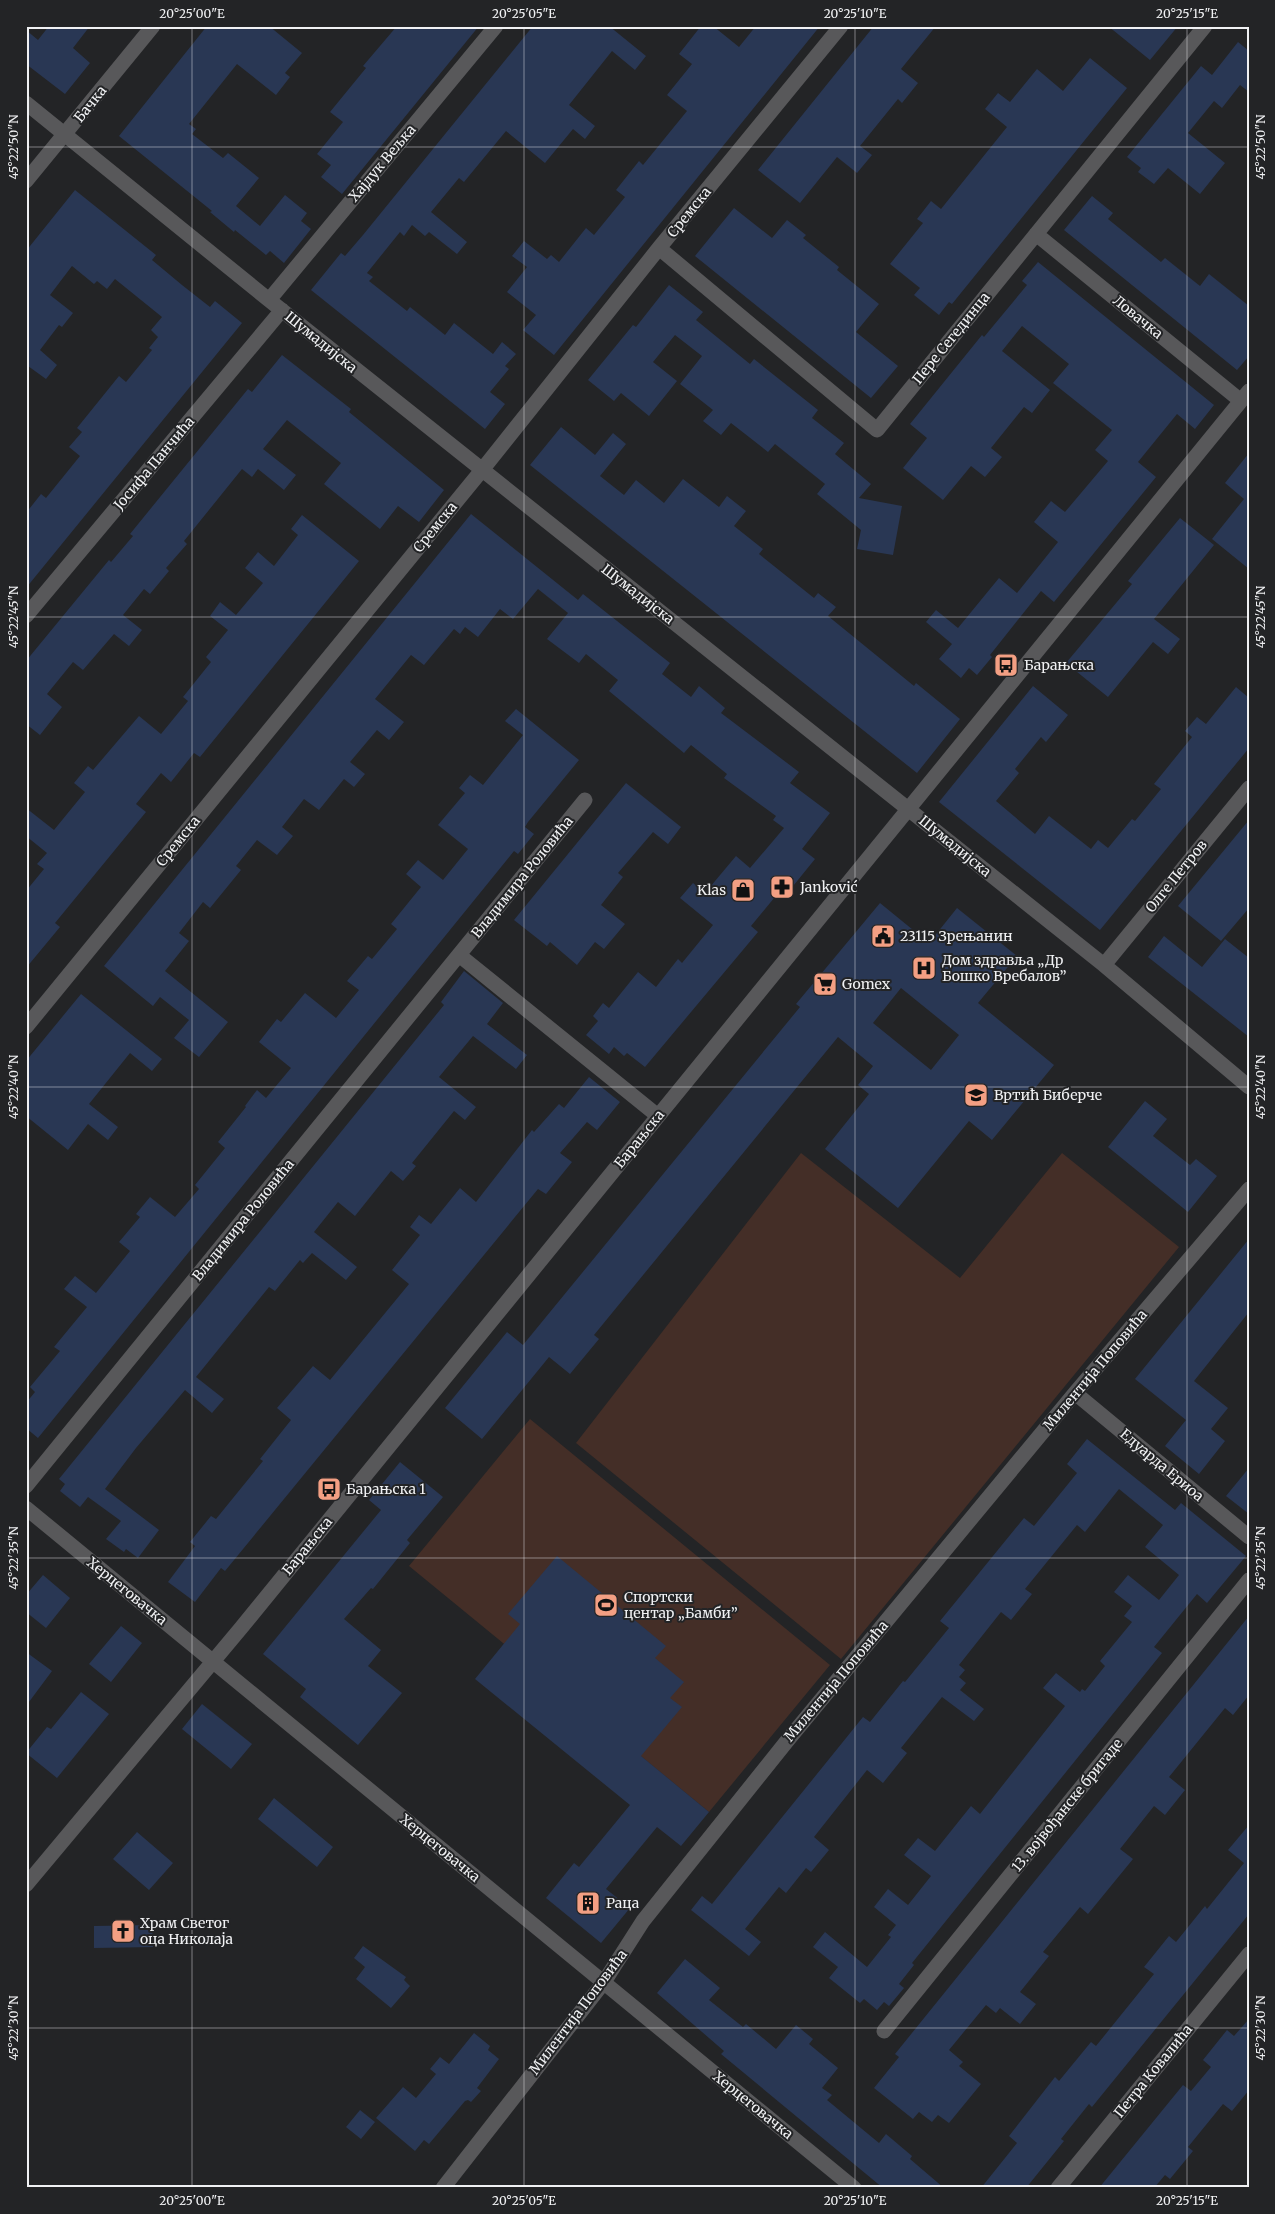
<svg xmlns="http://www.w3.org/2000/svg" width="1275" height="2214" font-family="Merriweather,serif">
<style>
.green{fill:#442e27}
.building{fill:#293754;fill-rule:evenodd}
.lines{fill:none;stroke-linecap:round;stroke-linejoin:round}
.minor{stroke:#58585a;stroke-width:15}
.ticks{fill:none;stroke:#f0f1f3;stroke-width:1;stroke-opacity:0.45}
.labels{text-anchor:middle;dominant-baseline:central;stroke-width:4;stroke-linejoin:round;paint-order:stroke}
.street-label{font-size:14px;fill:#f0f1f3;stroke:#232426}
.poi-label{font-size:14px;fill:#f0f1f3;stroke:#232426;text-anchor:start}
.neatline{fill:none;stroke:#f0f1f3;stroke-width:2}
.ticks-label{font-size:12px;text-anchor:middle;fill:#f0f1f3}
</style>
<rect width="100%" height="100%" fill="#232426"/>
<path class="green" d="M801,1153l159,125 102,-125 117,94 -338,412 -265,-216z
M530,1419l300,246 -121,147 -300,-246z"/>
<path class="building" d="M49,26h41l-17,22 17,15 -25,31 -39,-30v-34l12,10z
M207,26h62l33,27 -17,20 5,4 -14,18 -39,-31 -48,60 7,5 -4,5 31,24 5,-5 31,25 -23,28 24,20 25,-31 22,18 -6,8 10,8 -27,34 -14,-12 -4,4 -31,-25 -1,2 -24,-20 2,-1 -93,-75z
M397,26h82l-137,168 -21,-17 10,-12 -14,-11 26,-32 -13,-10 36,-44 -3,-2z
M533,26h76l37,30 -11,14 -23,-19 -43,54 26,21 -10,13 -12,-10 -28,34 -39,-32 -42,51 -5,-4 -28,34 36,30 -10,12 -28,-22 -4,4 -13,-11 -8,11 -4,-4 -33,41 6,4 -4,4 38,30 3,-4 35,28 9,-12 39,31 9,-12 14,12 -11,12 4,3 -19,23 15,12 -20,25 -174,-139 30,-37 4,3 18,-21z
M701,26h12l26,21 17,-21h64l-266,329 -31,-25 13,-15 -29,-23 20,-25 -15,-11 12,-15 23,18 4,-4 8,7 27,-34 8,7 31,-38 -9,-7 23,-29 4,4 44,-54 -20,-16 25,-31 -13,-10z
M874,26h62l-35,43 17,14 -16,20 -4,-4 -38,47 12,9 -15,18 -20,-16 -37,46 -42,-33z
M1108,26h70l-28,34z
M1238,42l11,9v41l-9,-7 -18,23 -8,-7 -26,32 37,30 -25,31 -32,-26 -14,16 -16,-12 3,-4 -14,-11 74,-91 11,9z
M1090,58l37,30 -175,216 -3,-2 -10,13 -25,-20 6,-7 -30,-24 33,-41 -6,-4 14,-18 10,8 66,-82 -22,-18 13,-16 12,9 27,-33 26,22z
M75,190l81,65 -4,5 30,25 28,22 5,-6 27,22 -216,265v-75l15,-19 5,4 34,-42 -11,-9 13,-15 -5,-4 42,-52 7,6 26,-32 -3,-2 9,-11 -7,-7 11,-13 -47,-38 -8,10 -10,-8 -3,3 -22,-18 -22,29 23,18 -11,14 -3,-2 -19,25 17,15 -11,14 -18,-13 -2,2v-117z
M1092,196l21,17 -5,6 53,43 4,-4 35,28 9,-12 40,32v50l-12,14 -173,-140z
M734,208l38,30 15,-18 19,15 -3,3 36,29 -2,3 42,34 -23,28 42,34 -27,32 -176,-142z
M1038,262l176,143 -19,24 -18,-15 -39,48 18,15 -102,125 -13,-11 -51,64 2,2 -15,18 -8,-7 -8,10 -22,-19 13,-15 -26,-22 10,-12 22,18 41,-50 18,15 41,-51 -24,-20 17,-21 14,11 43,-51 -13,-11 17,-20 -59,-47 16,-19 -47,-38 -20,25 48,39 -18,23 -8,-6 -33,41 11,9 -17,20 -14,-11 -28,34 -40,-32 24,-30 -17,-14 72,-89 2,2 43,-52 -5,-4z
M669,285l34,27 -7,8 54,44 4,-5 64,51 -6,8 32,25 -9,11 36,30 -12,14 43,8 -9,49 -36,-6 4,-19 -44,-36 8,-10 -50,-40 -7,8 -37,-29 -10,12 -18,-14 10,-11 -33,-26 22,-28 -27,-21 -22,27 24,19 -28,35 -28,-23 -7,8 -26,-21 45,-55 3,2z
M282,355l69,54 -2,3 95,78 -25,32 -21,-16 -18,23 -56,-45 17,-21 -54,-43 -24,29 33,26 -12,15 -26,-21 -6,8 -10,-8 -58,72 3,3 -21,24 3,3 -19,23 -6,-5 -21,26 19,15 -13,16 -15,-12 -31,36 -10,-8 -26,32 15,13 -22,28 -14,-11v-63l83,-101 2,2 22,-26 -3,-2 118,-145 4,3z
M561,427l34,28 18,-22 13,11 -26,32 24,19 12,-15 28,23 19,-24 36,28 8,-11 19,15 -12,15 29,23 -4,5 55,44 4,-5 18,14 -8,9 86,70 2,-3 44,36 -43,54 -387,-308z
M1249,453v116l-37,-30 32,-40 -19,-16z
M471,514l107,86 5,-6 87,69 -8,11 29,23 8,-11 26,22 -4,5 78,59 -9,11 40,30 -28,36 13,10 -30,37 -6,-4 -28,34 7,6 -113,135 -18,-14 -3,3 -10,-9 -5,7 -23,-19 12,-14 -5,-5 10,-13 6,5 29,-36 18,15 22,-28 4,4 31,-38 -33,-27 13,-15 12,10 31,-37 14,12 34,-40 -11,-8 3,-4 -52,-38 3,-4 -36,-29 -7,8 -75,-62 9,-11 -32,-26 -7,9 -32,-24 21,-26 -30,-24 -25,30 -13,-10 -22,28 -13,-10 -5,7 -6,-5 -30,36 -13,-10 -36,44 29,23 -15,18 -12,-10 -27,32 15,12 -11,13 -10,-8 -25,31 -15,-11 -22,28 11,9 -16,19 -20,-15 -21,26 5,4 -31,38 -7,-6 -24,31 10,8 -24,30 63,51 -29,35 -25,-19 15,-18 -29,-23 -7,9 -49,-40z
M302,515l57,46 -159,196 -6,-4 -23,29 -10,-9 -25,31 10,8 -91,111 5,4 -34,41v-77l18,-22 -7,-5 10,-11 -21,-17v-28l28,22 31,-38 -11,-9 14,-17 5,4 46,-54 22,18 27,-33 -5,-4 28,-35 -5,-5 22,-27 -18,-14 10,-14 16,13 27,-32 -18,-15 13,-16 16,14 24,-31 -7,-6z
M1180,518l34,27 -60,74 26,20 -12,15 -15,-12 -45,55 -42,-34 66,-79 -4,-3z
M1033,686l35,29 -22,27 -5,-5 -26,32 4,4 -23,28 39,33 14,-18 42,33 7,-9 10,8 24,-29 3,2 26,-32 -7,-5 38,-47 -7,-6 12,-14 9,7 30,-37 13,11v50l-149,182 -161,-128z
M516,709l63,51 -51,62 -3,5 9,7 -16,20 -4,-3 -476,587 -12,-10v-25l9,-11 -5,-5 30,-36 -6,-4 33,-40 -23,-18 11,-13 21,17 34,-42 -11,-9 21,-25 -4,-3 14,-17 25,20 24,-28 -4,-4 30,-37 -7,-6 28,-35 -1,-1 12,-16 9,8 25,-30 -32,-26 18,-23 4,3 24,-29 31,25 23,-28 -12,-9 21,-25 4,3 25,-30 -6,-5 30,-37 -15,-13 12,-14 25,20 25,-31 -30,-24 27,-32 -6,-5 11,-13 13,10 40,-50 -18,-14z
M626,783l55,44 -13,17 -15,-12 -35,41 5,4 -22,28 24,19 -21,25 -9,-7 -18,23 -27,-23 -3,4 -33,-26z
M1249,820v88l-28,33 -43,-35z
M880,903l49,40 28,-35 60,48 -39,47 76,62 -62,75 -23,-19 -71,87 -73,-59 44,-55 -11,-9 15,-19 -35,-29 -244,298 5,4 -29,35 -21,-17 -67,82 -37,-31 62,-76 16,13 277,-338 -4,-3zM901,988l58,47 -28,35 -58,-47z
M1164,936l38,31 23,-28 24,19v79l-101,-80z
M464,971l39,32 -16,21 40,31 -11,14 -43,-33 -34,41 37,30 -11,13 -11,-9 -42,52 4,3 -13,15 -12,-10 -36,45 -17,-14 -24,30 43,35 -11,13 -34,-27 -9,10 -3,-3 -25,31 -6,-4 -73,90 28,22 -12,14 -27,-23 -49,58 -31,41 54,41 -21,28 -12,-9 -2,3 -18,-13 15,-18 -33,-24 -8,10 -20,-16 5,-7 -6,-5 385,-474 -3,-3z
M81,994l81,65 -10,12 -22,-18 -41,51 29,23 -10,13 -20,-16 -20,26 -42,-34v-55z
M589,1077l31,25 -23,28 -10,-8 -27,31 12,9 -26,32 -8,-5 -313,382 -4,-3 -26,34 -27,-20 27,-36 -5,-4 21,-26 5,3 47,-58 -3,-2 31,-39 -14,-12 36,-42 17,14 79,-96 -17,-14 28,-35 -10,-8 9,-12 12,9 29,-36 16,14 56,-72 2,2 25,-28 5,4z
M1145,1101l22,18 -14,17 37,29 6,-6 21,17 -29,36 -80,-65z
M1249,1239v73l-55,69 34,27 -17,21 14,12 -26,33 -34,-28 21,-26 -51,-41z
M1087,1439l88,71 6,-7 65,53 -39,47 -10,-9 -43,53 8,6 -250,310 2,2 -15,19 5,4 -15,18 -5,-4 -7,8 -13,-11 -4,4 -31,-25 9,-11 -25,-20 12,-15 42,35 24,-30 -3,-2 8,-10 -22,-18 14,-18 20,16 23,-29 -27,-21 14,-17 17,13 36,-45 9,8 85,-108 -22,-18 13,-15 24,19 2,-3 3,2 20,-25 -5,-5 32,-39 -8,-6 8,-10 -18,-14 14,-17 31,25 20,-25 -34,-28 18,-22 -44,-36 -34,43 -8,-7 -52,64 7,5 -21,26 -10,-8 -42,53 6,5 -6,7 7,6 -6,7 24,19 -10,12 -32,-24 -41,51 6,5 -24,30 -16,-13 -53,67 15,13 -18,22 -5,-4 -20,25 -7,-6 -34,42 16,13 -12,14 -58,-46 11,-14 10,8 151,-187 7,5 33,-41 2,1 44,-54 -9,-7 84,-103 10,8 43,-53 -10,-9z
M400,1462l43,35 -36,43 3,3 -37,46 -2,-1 -27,31 37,31 -13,16 34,27 -44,52 -58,-48 6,-8 -43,-35 118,-144 -12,-10z
M1249,1468v46l-23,-18z
M557,1556l109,90 -11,12 29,24 -14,16 12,9 -41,49 68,56 -28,34 -24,-19 -51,62 24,19 -29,35 -55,-45 28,-35 5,4 51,-62 -155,-126 45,-55 -12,-10z
M43,1575l27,23 -24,30 -20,-16v-17z
M1249,1616v79l-16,20 -8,-7 -56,69 16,13 -20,25 -11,-9 -34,43 13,10 -45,55 -8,-7 -37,45 6,4 -29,36 16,12 -16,20 -20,-16 -4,5 -10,-8 -37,45 14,12 -4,4 22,18 -32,39 -11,-8 -6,7 -13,-10 -6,7 -39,-31 25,-31 -4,-3z
M121,1626l21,17 -31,39 -22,-18z
M26,1652l26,19 -26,35z
M81,1692l28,22 -52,64 -31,-25 21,-26 4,2z
M202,1704l50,40 -21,25 -49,-40z
M274,1798l59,49 -16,20 -59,-48z
M1249,1825v89l-157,193 -3,-3 -28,35 3,2 -38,47h-45l36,-45 -8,-7 46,-59 4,4 32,-39 5,4 58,-72 -10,-7 25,-31 7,6 29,-36 2,3 37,-46 -16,-13z
M137,1832l36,31 -24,27 -36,-31z
M152,1925l1,22 -59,1v-22z
M363,1946l43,31 -2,3 6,6 -19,22 -35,-29 9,-12 -11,-9z
M685,1959l35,29 -11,12 34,27 3,-3 30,25 20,-24 17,14 -4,5 29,24 -16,20 10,7 -5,5 52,43 7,-9 26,22 -2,3 34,29h-61l-162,-134 3,-3 -67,-58z
M1249,2019v71l-17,21 -9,-7 -35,43 5,4 -23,28 -5,-4 -11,13h-55l84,-103 8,6 20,-24 -8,-7 24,-30 7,6z
M474,2033l16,13 -2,4 11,9 -22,29 4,3 -10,11 -3,-2 -3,1 -36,43 -5,-4 -9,11 -39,-33 27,-31 13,11 20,-24 -6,-5 10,-12 9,7z
M360,2110l15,12 -14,17 -15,-12z"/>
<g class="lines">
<path class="minor" d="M26,103l243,197 835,665 145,122
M26,181l127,-155
M1036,234l205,167
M659,248l218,182 328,-404
M269,300l227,-274
M26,616l256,-306
M459,955l199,161
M1104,965l145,-177
M26,1027l456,-557 177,-222 182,-222
M1075,1393l174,144
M26,1486l559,-686
M26,1508l828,680
M26,1885l215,-257 1008,-1237
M884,2031l365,-451
M443,2188l161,-206 39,-61 144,-180 288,-348 174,-204
M1058,2188l191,-234"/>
</g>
<path class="ticks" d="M192,26v2162M524,26v2162M855,26v2162M1187,26v2162M26,147h1223M26,617h1223M26,1087h1223M26,1558h1223M26,2028h1223"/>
<defs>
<g id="bus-square" transform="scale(1.25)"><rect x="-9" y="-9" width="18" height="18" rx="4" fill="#f39f83" stroke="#232426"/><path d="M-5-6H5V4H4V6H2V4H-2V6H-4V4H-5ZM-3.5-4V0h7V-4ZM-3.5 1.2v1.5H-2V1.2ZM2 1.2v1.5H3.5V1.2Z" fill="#111"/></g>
<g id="pharmacy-square" transform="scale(1.25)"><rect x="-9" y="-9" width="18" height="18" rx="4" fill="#f39f83" stroke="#232426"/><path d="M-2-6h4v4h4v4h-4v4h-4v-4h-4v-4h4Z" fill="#111"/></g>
<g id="shop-square" transform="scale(1.25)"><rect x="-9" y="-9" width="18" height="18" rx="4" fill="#f39f83" stroke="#232426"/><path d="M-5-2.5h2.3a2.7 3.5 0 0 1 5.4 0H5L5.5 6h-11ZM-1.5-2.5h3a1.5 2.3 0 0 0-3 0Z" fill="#111"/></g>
<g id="civic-square" transform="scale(1.25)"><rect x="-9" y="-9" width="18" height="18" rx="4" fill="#f39f83" stroke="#232426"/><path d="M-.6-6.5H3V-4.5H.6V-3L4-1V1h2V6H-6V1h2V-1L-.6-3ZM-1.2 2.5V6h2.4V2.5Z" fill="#111"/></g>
<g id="hospital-square" transform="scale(1.25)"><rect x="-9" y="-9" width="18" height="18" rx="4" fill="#f39f83" stroke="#232426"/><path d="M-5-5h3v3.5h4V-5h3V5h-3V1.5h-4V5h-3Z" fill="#111"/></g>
<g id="supermarket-square" transform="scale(1.25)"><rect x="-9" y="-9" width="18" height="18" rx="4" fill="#f39f83" stroke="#232426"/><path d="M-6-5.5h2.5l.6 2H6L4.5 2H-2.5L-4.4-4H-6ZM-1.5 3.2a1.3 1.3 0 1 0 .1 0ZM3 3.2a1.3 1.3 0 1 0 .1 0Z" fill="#111"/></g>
<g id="school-square" transform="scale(1.25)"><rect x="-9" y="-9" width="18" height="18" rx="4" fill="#f39f83" stroke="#232426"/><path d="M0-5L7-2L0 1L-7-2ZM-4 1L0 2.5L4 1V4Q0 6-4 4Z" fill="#111"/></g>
<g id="stadium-square" transform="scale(1.25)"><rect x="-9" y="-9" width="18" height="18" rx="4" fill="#f39f83" stroke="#232426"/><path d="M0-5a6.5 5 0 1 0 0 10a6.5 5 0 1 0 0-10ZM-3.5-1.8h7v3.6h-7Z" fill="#111"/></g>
<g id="building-square" transform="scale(1.25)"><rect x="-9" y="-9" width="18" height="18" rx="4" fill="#f39f83" stroke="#232426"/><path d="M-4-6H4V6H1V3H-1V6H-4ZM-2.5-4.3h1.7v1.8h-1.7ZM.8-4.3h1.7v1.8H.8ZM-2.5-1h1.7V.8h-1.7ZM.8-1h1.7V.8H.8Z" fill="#111"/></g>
<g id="church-square" transform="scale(1.25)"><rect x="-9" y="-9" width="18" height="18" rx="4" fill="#f39f83" stroke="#232426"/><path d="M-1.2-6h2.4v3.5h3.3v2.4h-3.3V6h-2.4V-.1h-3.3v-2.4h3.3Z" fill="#111"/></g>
</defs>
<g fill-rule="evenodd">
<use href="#bus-square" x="1006" y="665"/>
<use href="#pharmacy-square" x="782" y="887"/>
<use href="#shop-square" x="743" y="890"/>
<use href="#civic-square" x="883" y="936"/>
<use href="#hospital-square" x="924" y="968"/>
<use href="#supermarket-square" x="825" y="984"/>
<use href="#school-square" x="976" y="1095"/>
<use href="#bus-square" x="329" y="1489"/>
<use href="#stadium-square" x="606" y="1605"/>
<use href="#building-square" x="588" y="1903"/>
<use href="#church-square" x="123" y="1931"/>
</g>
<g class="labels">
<g class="street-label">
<text transform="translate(90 104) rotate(-51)">Бачка</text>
<text transform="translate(382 163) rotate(-50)">Хајдук Вељка</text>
<text transform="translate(689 212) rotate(-51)">Сремска</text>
<text transform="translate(1138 317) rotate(39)">Ловачка</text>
<text transform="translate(951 338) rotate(-51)">Пере Сегединца</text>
<text transform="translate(321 342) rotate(39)">Шумадијска</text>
<text transform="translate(154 463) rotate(-50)">Јосифа Панчића</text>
<text transform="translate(435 527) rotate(-51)">Сремска</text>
<text transform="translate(638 594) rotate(38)">Шумадијска</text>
<text transform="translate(178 841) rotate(-51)">Сремска</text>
<text transform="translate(955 846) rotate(39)">Шумадијска</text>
<text transform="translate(1176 876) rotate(-51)">Олге Петров</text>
<text transform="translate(522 877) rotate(-51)">Владимира Роловића</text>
<text transform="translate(639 1139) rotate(-51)">Барањска</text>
<text transform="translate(243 1220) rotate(-51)">Владимира Роловића</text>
<text transform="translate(1095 1370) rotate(-50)">Милентија Поповића</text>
<text transform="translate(1162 1465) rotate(40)">Едуарда Ериоа</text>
<text transform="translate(307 1546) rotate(-51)">Барањска</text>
<text transform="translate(127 1591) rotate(39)">Херцеговачка</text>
<text transform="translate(836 1681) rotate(-50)">Милентија Поповића</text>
<text transform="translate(1067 1805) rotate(-51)">13. војвођанске бригаде</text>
<text transform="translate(440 1848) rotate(39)">Херцеговачка</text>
<text transform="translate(578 2012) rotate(-53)">Милентија Поповића</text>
<text transform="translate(1153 2071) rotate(-51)">Петра Ковалића</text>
<text transform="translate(753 2105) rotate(39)">Херцеговачка</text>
</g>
<g class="poi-label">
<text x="1024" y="665">Барањска</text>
<text x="800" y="887">Janković</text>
<text x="726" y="890" text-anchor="end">Klas</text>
<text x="900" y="936">23115 Зрењанин</text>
<text x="942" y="960">Дом здравља „Др<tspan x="942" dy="16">Бошко Вребалов”</tspan></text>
<text x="842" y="984">Gomex</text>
<text x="994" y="1095">Вртић Биберче</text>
<text x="346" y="1489">Барањска 1</text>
<text x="624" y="1597">Спортски<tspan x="624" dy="16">центар „Бамби”</tspan></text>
<text x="606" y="1903">Раца</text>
<text x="140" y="1923">Храм Светог<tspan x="140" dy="16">оца Николаја</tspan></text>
</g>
</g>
<rect width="1275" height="2214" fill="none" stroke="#232426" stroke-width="55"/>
<rect x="28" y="28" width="1220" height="2158" class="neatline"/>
<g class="ticks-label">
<text x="192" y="18">20°25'00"E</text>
<text x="524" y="18">20°25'05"E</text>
<text x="855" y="18">20°25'10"E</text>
<text x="1187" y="18">20°25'15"E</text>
<text transform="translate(14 147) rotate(-90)" y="4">45°22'50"N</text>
<text transform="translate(1261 147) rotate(-90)" y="4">45°22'50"N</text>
<text transform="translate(14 617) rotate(-90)" y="4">45°22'45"N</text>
<text transform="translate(1261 617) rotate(-90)" y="4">45°22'45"N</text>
<text transform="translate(14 1087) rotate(-90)" y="4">45°22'40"N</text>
<text transform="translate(1261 1087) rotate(-90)" y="4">45°22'40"N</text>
<text transform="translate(14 1558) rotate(-90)" y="4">45°22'35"N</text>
<text transform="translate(1261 1558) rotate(-90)" y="4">45°22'35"N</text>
<text transform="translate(14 2028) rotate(-90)" y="4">45°22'30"N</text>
<text transform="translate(1261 2028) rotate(-90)" y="4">45°22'30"N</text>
<text x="192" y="2205">20°25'00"E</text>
<text x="524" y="2205">20°25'05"E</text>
<text x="855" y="2205">20°25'10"E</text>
<text x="1187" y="2205">20°25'15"E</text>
</g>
</svg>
